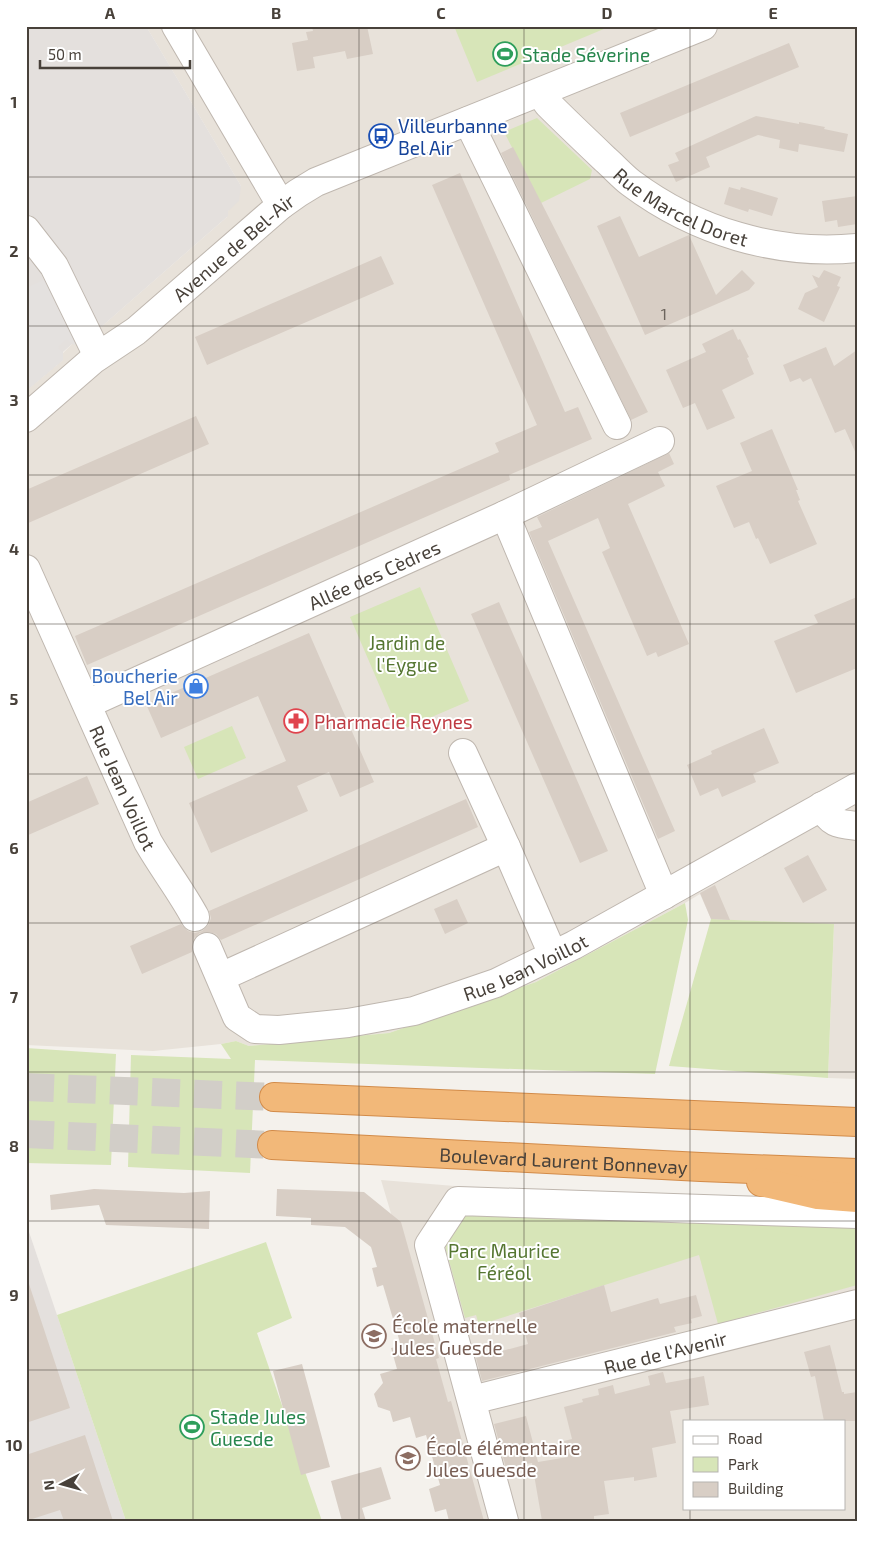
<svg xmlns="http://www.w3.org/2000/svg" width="883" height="1547" font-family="'Exo 2',sans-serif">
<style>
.residential{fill:#e8e2da;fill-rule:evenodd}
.industrial{fill:#e4e0dd}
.green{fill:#d7e5b8}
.parking{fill:#e4e1df}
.building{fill:#d8cec5}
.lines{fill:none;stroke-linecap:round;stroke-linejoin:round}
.highway-tunnel{stroke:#d2cec8;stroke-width:28;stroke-dasharray:28 14;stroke-linecap:butt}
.minor-casing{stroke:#bfb7af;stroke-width:30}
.highway-casing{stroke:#d28b49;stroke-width:30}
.minor{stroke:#fff;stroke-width:28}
.highway{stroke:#f2b879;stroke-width:28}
.grid{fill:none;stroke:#48413a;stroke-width:1;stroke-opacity:0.55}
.labels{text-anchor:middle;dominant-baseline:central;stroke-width:4;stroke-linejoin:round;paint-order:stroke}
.number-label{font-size:16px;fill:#6c645d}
.leisure-label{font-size:19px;fill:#27864d;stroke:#fff;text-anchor:start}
.transit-label{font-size:19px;fill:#164399;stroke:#fff;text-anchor:start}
.street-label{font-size:19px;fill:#48413a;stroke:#fff}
.park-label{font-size:19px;fill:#557631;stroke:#fff}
.shop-label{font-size:19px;fill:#366cbe;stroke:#fff;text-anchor:end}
.health-label{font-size:19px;fill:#be3a42;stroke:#fff;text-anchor:start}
.education-label{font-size:19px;fill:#785e54;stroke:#fff;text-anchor:start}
.neatline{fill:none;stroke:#48413a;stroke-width:2}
.grid-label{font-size:16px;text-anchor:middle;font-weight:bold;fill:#48413a}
</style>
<rect width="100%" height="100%" fill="#f4f1ec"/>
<path class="residential" d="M146,26h711v1053l-29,-1 6,-153 -123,-6 -11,-25 -15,9 -149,79 -147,51 -140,13 -13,-5 -15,3 -68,7 -127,-6v-654l37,-31v-7l9,-9 13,-3 142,-124 1,-6 13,-25z
M381,1180l476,39v302h-374zM684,1421h160v87h-160z"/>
<path class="industrial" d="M26,26h120l95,160 -2,15 -11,10v5l-143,125 -5,4 -8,-1 -9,8v8l-37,31z
M26,1223l31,92 69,206h-100z"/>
<path class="green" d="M454,26h157l-134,56z
M537,118l55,52 -2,9 -49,24 -37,-71z
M420,587l49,114 -70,30 -49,-114z
M232,726l14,32 -48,21 -14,-32z
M685,903l3,17 -33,154 -400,-14 -5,113 -122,-6 3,-112 100,4 -10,-15 15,-3 13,5 140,-13 147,-51z
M711,919l123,5 -6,154 -159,-12z
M26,1048l90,6 -5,111 -85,-2z
M459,1207l398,13v65l-139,39 -19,-69 -220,70 -3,-10 -11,3 -24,-86z
M266,1242l26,76 -35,15 65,188h-196l-69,-206z"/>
<path class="parking" d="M50,277l30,68 -8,-1 -5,-5 -9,8 5,6v7l-37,31v-103z"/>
<path class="building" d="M312,26h55l6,28 -26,5 -2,-8 -32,6 2,11 -18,3 -5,-28 16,-3 -2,-8 7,-1z
M789,43l10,24 -169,70 -10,-24z
M756,116l43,8v-2l26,5 -1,2 24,5 -4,18 -45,-8 -1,8 -19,-4 1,-8 -22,-5 -52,22 4,10 -34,15 -8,-17 11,-4 -4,-8z
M513,147l135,265 -17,8 -130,-267z
M460,173l105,239 13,-5 14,32 -83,36 1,5 -423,185 -12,-29 424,-184 -4,-9 42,-18 -105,-240z
M729,187l11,3 1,-3 37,11 -6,18 -23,-7 -1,3 -24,-8z
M857,196v28l-19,3 -1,-7 -12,2 -3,-21z
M620,216l19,41 50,-22 27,60 26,-25 13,13 -6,7 -104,45 -48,-109z
M381,256l13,28 -187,81 -12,-28z
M824,270l17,7 -4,9 3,1 -16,35 -26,-13 7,-16 13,-6 -6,-12 7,3z
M733,329l5,11 2,-1 9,18 -2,1 7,16 -32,16 13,28 -28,12 -12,-27 -12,5 -17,-38 40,-18 -4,-8z
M826,347l8,19 23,-16v106l-12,-27 -10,4 -24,-55 -8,4 -3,-4 -10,4 -7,-17z
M196,416l13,28 -183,80v-34z
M772,429l26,61h-2l4,10 -2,1 19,43 -47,20 -12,-26 -2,1 -7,-17 -15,6 -18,-42 36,-15 -12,-28z
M669,453l5,11 -16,8 7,14 -37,18 61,140 -31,13 -2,-5 -9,4 -45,-104 8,-4 -12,-30 -50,23 127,290 -17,8 -129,-307 13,-5 -5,-10z
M857,597v71l-61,25 -22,-52 44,-18 -4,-8z
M499,602l109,249 -28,12 -109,-249z
M309,633l65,149 -34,15 -11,-25 -32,14 11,25 -97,42 -22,-50 97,-42 -28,-65 -97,42 -15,-34z
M764,728l15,35 -26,11 3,8 -34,15 -4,-9 -18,8 -13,-31 25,-11 -1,-3z
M87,776l12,28 -73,32v-33z
M466,799l12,28 -257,113 -5,-6 -7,-2 -9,1 -6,5 -2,7v7l-50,22 -12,-28 51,-22 7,7 7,2 7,-2 7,-7 2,-6 -2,-7z
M808,855l19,35 -24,13 -19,-35z
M715,885l15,35 -19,-1 -11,-26z
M457,899l11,24 -23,11 -11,-25z
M94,1189l90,4 26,-2 -1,38 -103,-4 -7,-20 -48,5 -1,-15z
M277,1189l87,3 37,30 38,136 -3,1 12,43 3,-1 33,120h-35l-3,-12 -11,3 -6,-23 11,-4 -14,-50 -10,3 -6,-21 -17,5 -3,-11 -12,-4 -4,-13 9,-11 -3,-9 17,-5 -6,-21 10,-2 -18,-61 -6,2 -5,-19 5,-1 -6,-20 -26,-20 -34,-2v-7l-35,-2z
M29,1284l41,124 -44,15v-138z
M604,1285l7,27 47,-14 2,6 36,-9 6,21 -11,3 1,4 -18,4 2,5 -194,49 -6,-23 52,-14 -9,-31z
M830,1345l12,47h2v2l13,-2v29h-33l-9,-45 -4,1 -7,-25z
M302,1364l28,103 -29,8 -28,-104z
M663,1372l3,11 38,-7 5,29 -39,6 6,32 -24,5 5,29 -23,4v-4l-30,4 5,33 -15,2v5h-52l-10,-58 -26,5 -12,-44 32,-8 12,46 30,-5 -4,-16 8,-2 -8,-32 19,-5 -1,-3 17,-4 -1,-6 15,-4 2,9 35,-9 -2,-9z
M85,1435l28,86h-49l-4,-11 -34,11v-66z
M381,1467l10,32 -29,9 4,13h-24l-11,-40z"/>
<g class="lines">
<path class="highway-tunnel" d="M26,1087l248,10
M26,1134l246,11"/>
<g class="minor-casing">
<g id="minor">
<path d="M176,26l105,179"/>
<path id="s1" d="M540,93l8,11c19,19 38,37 58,56 8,7 16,16 25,23 64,48 146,73 226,65"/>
<path d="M468,121l149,304"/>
<path d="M26,230l28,36 44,90"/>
<path id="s2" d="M26,418l68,-59 42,-28 145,-126 17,-12 18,-11 387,-156"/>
<path d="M505,515l159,380"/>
<path id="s3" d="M26,569l122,273c15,26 33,49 47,75"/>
<path id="s4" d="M87,704l418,-189 155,-74"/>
<path d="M463,753l43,94"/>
<path d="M822,806c8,18 17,18 35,20"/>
<path id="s5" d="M207,947l30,70 18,12 24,1 69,-7 66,-12 82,-28 78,-38 283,-158"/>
<path d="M221,977l285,-130 47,108"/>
<path id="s6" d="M472,1400l385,-96"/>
<path d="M504,1521l-75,-276 29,-44 399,13"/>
</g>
</g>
<g class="highway-casing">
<g id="highway">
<path d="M274,1097l583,25"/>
<path id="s7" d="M272,1145l429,22 156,6"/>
<path d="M761,1182l57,13 39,3"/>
</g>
</g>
<use href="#minor" class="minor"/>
<use href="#highway" class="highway"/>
</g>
<path class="grid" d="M193,26v1495M359,26v1495M524,26v1495M690,26v1395M26,177h831M26,326h831M26,475h831M26,624h831M26,774h831M26,923h831M26,1072h831M26,1221h831M26,1370h831M690,1508v13"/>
<defs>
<g id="stadium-ring" transform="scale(1.25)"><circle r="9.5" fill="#fff" stroke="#2e9e5b" stroke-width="1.5"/><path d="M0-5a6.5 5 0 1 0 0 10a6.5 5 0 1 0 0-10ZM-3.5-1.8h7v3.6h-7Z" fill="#2e9e5b"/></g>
<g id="bus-ring" transform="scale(1.25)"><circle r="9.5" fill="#fff" stroke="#1a4fb4" stroke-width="1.5"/><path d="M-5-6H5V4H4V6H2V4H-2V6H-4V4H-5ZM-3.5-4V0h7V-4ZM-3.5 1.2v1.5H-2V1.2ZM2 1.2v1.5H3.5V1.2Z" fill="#1a4fb4"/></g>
<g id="shop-ring" transform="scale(1.25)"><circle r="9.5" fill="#fff" stroke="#3f7fe0" stroke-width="1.5"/><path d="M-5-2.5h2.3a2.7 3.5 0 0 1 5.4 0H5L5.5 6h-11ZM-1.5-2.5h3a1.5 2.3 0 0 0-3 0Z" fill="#3f7fe0"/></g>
<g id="pharmacy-ring" transform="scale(1.25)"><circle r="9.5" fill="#fff" stroke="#e0444e" stroke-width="1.5"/><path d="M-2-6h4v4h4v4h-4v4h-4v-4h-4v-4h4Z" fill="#e0444e"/></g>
<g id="school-ring" transform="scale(1.25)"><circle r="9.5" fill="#fff" stroke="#8d6e63" stroke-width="1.5"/><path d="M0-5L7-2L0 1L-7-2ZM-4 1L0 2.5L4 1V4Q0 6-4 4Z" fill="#8d6e63"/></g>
</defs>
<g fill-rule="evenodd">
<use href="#stadium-ring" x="505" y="54"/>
<use href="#bus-ring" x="381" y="136"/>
<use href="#shop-ring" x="196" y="686"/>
<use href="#pharmacy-ring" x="296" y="721"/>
<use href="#school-ring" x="374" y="1336"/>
<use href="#stadium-ring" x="192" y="1427"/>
<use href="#school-ring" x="408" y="1458"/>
</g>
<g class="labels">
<g class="number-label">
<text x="664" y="313">1</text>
</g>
<g class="leisure-label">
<text x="522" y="54">Stade Séverine</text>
<text x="210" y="1416">Stade Jules<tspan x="210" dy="22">Guesde</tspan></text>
</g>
<g class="transit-label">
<text x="398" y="125">Villeurbanne<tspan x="398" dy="22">Bel Air</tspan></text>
</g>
<g class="street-label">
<text stroke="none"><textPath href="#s1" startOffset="184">Rue Marcel Doret</textPath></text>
<text stroke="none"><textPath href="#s2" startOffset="269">Avenue de Bel-Air</textPath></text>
<text stroke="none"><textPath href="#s4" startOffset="315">Allée des Cèdres</textPath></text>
<text stroke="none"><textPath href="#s3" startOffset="239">Rue Jean Voillot</textPath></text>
<text stroke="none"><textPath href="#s5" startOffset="378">Rue Jean Voillot</textPath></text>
<text stroke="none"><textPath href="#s7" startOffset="292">Boulevard Laurent Bonnevay</textPath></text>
<text stroke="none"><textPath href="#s6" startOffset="199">Rue de l'Avenir</textPath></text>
</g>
<g class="park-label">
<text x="407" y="642">Jardin de<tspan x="407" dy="22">l'Eygue</tspan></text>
<text x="504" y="1250">Parc Maurice<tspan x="504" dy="22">Féréol</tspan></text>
</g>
<g class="shop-label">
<text x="178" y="675">Boucherie<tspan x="178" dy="22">Bel Air</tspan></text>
</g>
<g class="health-label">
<text x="314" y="721">Pharmacie Reynes</text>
</g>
<g class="education-label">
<text x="392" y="1325">École maternelle<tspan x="392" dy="22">Jules Guesde</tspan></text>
<text x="426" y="1447">École élémentaire<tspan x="426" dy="22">Jules Guesde</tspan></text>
</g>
</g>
<rect width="883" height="1547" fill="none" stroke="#ffffff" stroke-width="55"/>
<rect x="683" y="1420" width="162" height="90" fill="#ffffff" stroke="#b6b3b0"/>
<rect x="693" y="1436" width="25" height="8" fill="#ffffff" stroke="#b6b3b0"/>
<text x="728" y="1444" font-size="15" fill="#48413a">Road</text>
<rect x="693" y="1457" width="25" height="15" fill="#d7e5b8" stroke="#b6b3b0"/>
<text x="728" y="1470" font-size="15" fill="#48413a">Park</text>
<rect x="693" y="1482" width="25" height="15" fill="#d8cec5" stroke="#b6b3b0"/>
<text x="728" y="1494" font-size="15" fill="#48413a">Building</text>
<g transform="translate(62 1484) rotate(264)" stroke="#ffffff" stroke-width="4" paint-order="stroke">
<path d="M0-4L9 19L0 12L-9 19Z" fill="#48413a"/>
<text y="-8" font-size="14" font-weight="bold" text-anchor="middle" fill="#48413a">N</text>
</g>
<path d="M40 60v8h150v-8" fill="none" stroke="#48413a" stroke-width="2.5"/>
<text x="48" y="60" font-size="15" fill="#48413a" stroke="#ffffff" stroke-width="4" paint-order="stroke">50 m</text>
<rect x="28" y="28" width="828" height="1492" class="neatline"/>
<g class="grid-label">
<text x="110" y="19">A</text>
<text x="276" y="19">B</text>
<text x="441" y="19">C</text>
<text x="607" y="19">D</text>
<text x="773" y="19">E</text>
<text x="14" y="108">1</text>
<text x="14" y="257">2</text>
<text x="14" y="406">3</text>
<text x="14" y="555">4</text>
<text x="14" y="705">5</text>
<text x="14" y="854">6</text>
<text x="14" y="1003">7</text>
<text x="14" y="1152">8</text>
<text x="14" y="1301">9</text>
<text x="14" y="1451">10</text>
</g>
</svg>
